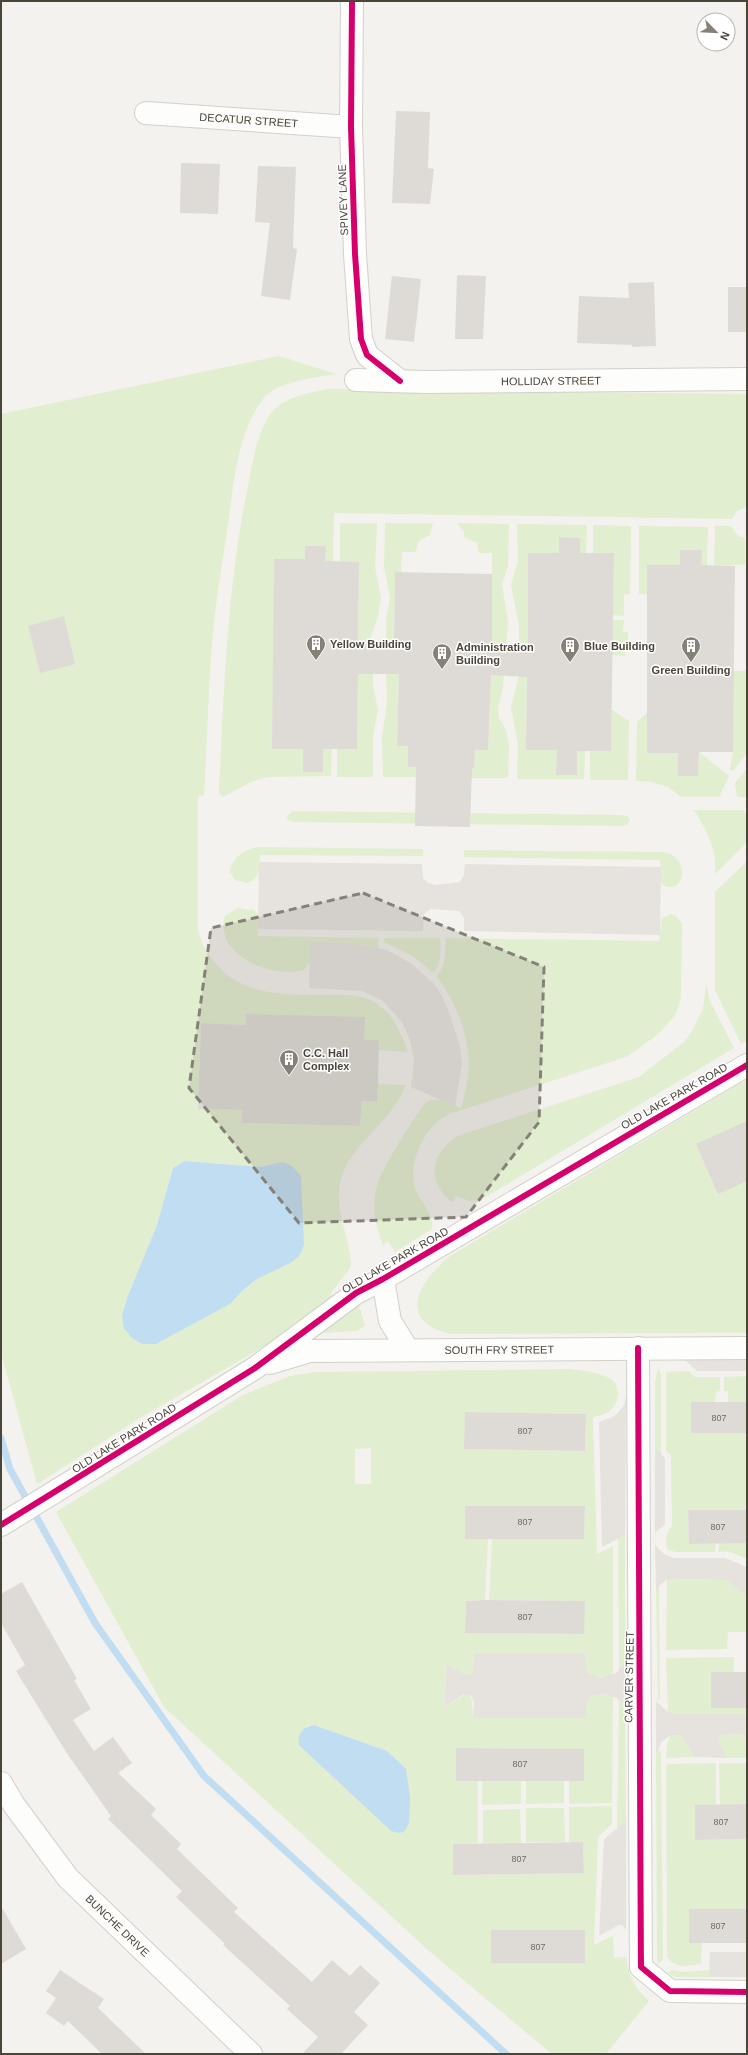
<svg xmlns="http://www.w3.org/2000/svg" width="748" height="2055" font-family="Helvetica,sans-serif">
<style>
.green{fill:#e1eecf;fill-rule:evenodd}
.parking{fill:#e6e3df}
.water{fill:#c0ddf1}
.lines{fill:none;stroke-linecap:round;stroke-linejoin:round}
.stream{stroke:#c0ddf1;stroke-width:7}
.building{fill:#dedbd6}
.minor-casing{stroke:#d2d0cb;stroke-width:24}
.minor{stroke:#fdfdfc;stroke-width:22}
.cycleway-casing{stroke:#fff;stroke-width:8}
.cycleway{stroke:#d6006c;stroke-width:6}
.marked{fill:#868178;fill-opacity:0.2;stroke:#868178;stroke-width:3;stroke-dasharray:8 5;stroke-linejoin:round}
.labels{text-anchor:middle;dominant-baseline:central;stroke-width:3;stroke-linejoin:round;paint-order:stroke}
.number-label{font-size:9px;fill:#706a61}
.street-label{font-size:11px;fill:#4b4439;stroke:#fff}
.poi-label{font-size:11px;font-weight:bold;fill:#4b4439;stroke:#fff;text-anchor:start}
</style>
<rect width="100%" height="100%" fill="#f4f2ee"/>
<path class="green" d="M279,356l57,18c-22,4 -59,7 -73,25 -26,34 -29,84 -35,125 -4,30 -10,60 -13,90 -7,60 -7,121 -11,181l-6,1v134c4,17 14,31 27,43 32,26 73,21 111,22 13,0 25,0 36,6 20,10 29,31 36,51l-29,-2v-10h-15l-118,-26v11l-45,-2 -3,86 44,1v13l118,3 2,-25 15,1 1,-18 28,1c-15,40 -63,62 -67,105 -2,24 10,48 12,73l-2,7 -19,24 6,4 -38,29 -158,91 -103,66 -36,-131v-939zM185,1161l75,6 22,-5 19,50 1,23 -29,35 -16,9 -14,11 -13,14 -74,40 -34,-28 5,-18 30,-73 16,-57z
M329,389l418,5v113l-10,4 -5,8 -398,-6 -1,49h-8v-16h-19l-1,13 -2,212 20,-22h9l-1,27 -64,1 -16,5 -28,15 -4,-4v-4c5,-100 8,-200 28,-298 5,-25 9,-57 24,-78 13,-16 39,-21 58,-24z
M340,523h37l-2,44 6,30 -3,20 -7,19 -1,16h-12l1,-90h-19z
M385,523h48l-3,12 -11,6 -4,11h-13l-1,20h-6l-1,81h-8v-33l4,-22 -6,-32z
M457,523l52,1 -1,42 -6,18 6,37 -2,33h-14v-101h-13l-2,-10 -13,-6v-5z
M517,524l70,1 -1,28h-6v-15l-20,-1 -1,16h-31v101l-9,-1v-26l-8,-43 7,-23z
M593,525l38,1 -1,68h-6v22l-11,-1 1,-62h-21z
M639,526l69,1 -1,39 -6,-1v-15h-20l-1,15h-32v29h-9z
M715,526h16l7,10 7,2v27h-31z
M613,620h11l-1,12h5v19l-3,1v4l-13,-1z
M358,669l15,1v15l5,25 -5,26v41h-36v-28h20z
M386,669l13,4 -2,73h11v21h25v10h-50l-1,-41 5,-32z
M491,671h13l-1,16 -5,22 1,9 7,12 3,16 -1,32h-56l1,-11 21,1 1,-18h13z
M527,671l-1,79h31v25h20v-24h8l-1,28h-67l1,-34 -7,-38 8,-31z
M733,671h14v82l-14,18 -3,-2 3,-17z
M611,709l18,12 -1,59h-38v-29h21z
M647,713l31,40v23h20l1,-24 30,24 -10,21h-38l-13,-10 -17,-5 -15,-1 1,-59z
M747,768v29h-10l-2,-14z
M694,810h49l4,4v28l-32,32c3,-23 -9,-45 -21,-64z
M293,811l328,4 6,1 3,4 -3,5 -6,1 -328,-4 -5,-2 -1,-4z
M257,847l166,2v7l-163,-1c-1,12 1,23 -13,28l-12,-3 -5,-8c2,-15 14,-21 27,-25z
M464,850l200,2c23,3 24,37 4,35 -3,-1 -6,-2 -7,-5 -2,-6 0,-16 -1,-22l-196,-3z
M747,861v180l-6,3 -26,-54v-98z
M238,908l16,2 5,7 -1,19 121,2 -1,10 -25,-5 -42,-1 -1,20 -6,8c-32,9 -90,-14 -79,-54z
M671,914l5,2 6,8 -1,73 -2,9 -5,11 -17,18 -29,21 -8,3 -171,55c-23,11 -40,45 -35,70 4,18 20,26 18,45l-37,23 -7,-11 -5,4c-17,-44 -8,-64 16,-102 8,-14 17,-28 27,-41 13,-7 23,2 35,6 3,-11 6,-22 7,-33 4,-33 -11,-72 -31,-98l7,-14 2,-25 213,3 3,-23z
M384,938h56c1,11 2,26 -7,35l-20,-17 -29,-14z
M706,984l4,17 24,47 -253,152 -12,1 -12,-5 -5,7c-26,-23 -22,-48 5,-67l182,-59 45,-35 7,-9 12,-24z
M747,1079v254l-296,1c-56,-13 -32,-53 -1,-78z
M358,1302l7,24 -8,5 -32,2 -5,-2z
M570,1369c13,2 32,3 42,11 10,8 6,26 -4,32 -4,3 -10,4 -15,5l4,137 16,-8v129c-8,3 -23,5 -27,-5 -2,-5 -1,-12 -1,-17h-111l-1,16 -2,6 -7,-1 -17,-9 -3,42c23,-11 28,-26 29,11h112l1,-17c9,-8 16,-8 27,-5l-1,107 -43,1v-23h15v-32l-128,-1v33h22v62l-25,1 1,31 130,-2 -1,-31h-14v-35l43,-1v18l-14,13 -4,108 19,-9 1,22 12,-1c3,21 8,29 23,44l-43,53h-54l-123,-103 -265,-244 -108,-195 187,-117 47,-19 25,-4zM465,1412l121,2 -1,37 -120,-2zM371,1448v36h-16v-35zM466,1506h119l-1,33h-92l-3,61 95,1v33l-119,-1 1,-32 19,-1 3,-61h-23zM314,1725l73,26 22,72 -4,8 -5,2 -94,-107zM491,1930l93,33h-93z
M658,1369l3,4v82l-6,-7v-65z
M689,1371l6,6h25v14l-4,1 -1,10h-24v30l56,1v77h-59l1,34 27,-1 -1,9h-40l-8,-3c-2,-9 -1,-16 5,-23l-1,-71 -5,-4v-79z
M747,1376v26h-19v-11h-4v-14z
M625,1535v128l-6,8 -1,-133z
M719,1543h28v17c-9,-5 -18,-10 -29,-8z
M667,1579l59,1 21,16v36h-19l-1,17 -61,1z
M659,1587l1,111 -2,4 -2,-110z
M734,1657v15h-23v36h36v6h-71l-8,-2 -2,-54z
M619,1700l6,9 1,112 -9,7z
M740,1734l7,3v21h-20l-9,-16 1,-4 4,-3z
M678,1735l4,2 12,20 -28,1 1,-14 3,-8z
M658,1749l3,3 2,208 -5,4 -1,-4 -1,-205z
M716,1763v42h-21v35l52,-1v70h-58l13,34 -1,21c-12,1 -27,6 -34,-8l-1,-190 2,-2z
M719,1763h28v41l-27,1z
M482,1780h39v24l-39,1z
M526,1780l38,1v22l-38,1z
M526,1808h38l1,34h-39z
M520,1809l1,34h-38v-33z
M672,1970l12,2 26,-2 -1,7h-33l-9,-4z"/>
<path class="parking" d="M259,862l163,2 1,14 5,5 7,2 25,-3 4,-7 1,-11 196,3 -1,68 -196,-4v-13l-5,-7 -28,-2 -7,5 -1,17 -165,-2z
M310,942l43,1 34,7 25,14 22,20 7,10 8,18 11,35 2,17 -7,42 -44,-19 3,-27 -4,-20 -8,-18 -20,-22 -20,-9 -53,-3z
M684,1359h63v12h-50z
M626,1397l-1,138 -23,12 -3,-125 16,-6 8,-9z
M655,1448l10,10v66l-10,9z
M655,1545l9,9 10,4h51l15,6 7,4v28l-21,-16 -58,-1 -7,5 -5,8z
M474,1653h111l1,16 2,4 12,5 16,-5 9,-10v46l-8,-11 -12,-4 -13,2 -6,5v17h-113l1,-15 -2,-6 -4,-2h-5l-19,12 3,-43 17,10 7,1 2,-6z
M656,1701l12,11 8,2h71v23l-7,-3 -17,1 -4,3 -1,4 9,16 -33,-1 -12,-20 -4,-2 -8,1 -8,5 -6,14z
M626,1821v109l-4,-5h-3l-20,11 5,-97z
M710,1952h37v25h-38z"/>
<path class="water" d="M185,1161l75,6 22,-5 10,4 9,10 3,69 -4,10 -8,7 -35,17 -14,11 -13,14 -74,40h-14l-10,-6 -8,-10 -2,-12 5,-18 30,-73 16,-57z
M314,1725l73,26 19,18 4,28 -1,26 -4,8 -5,2 -9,-2 -92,-86c-2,-12 4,-18 15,-20z"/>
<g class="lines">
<path class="stream" d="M1,1438l9,31 85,154 109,153 302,278"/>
</g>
<path class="building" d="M396,111l34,1 -2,56 6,1 -4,35 -38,-1z
M181,163l39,1 -2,50 -38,-1z
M258,166l38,1 -3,81 4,1 -7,51 -29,-4 9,-73 -15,-1z
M457,275l29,1 -3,63h-28z
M392,276l29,3 -7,63 -29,-3z
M654,282l2,64 -24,1v-2l-55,-2 2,-47 50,2 -1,-15z
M728,287h19v45h-19z
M559,537l21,1v15h34l-3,198h-34v24h-21l1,-25h-31l1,-73 -36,-2 -3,75h-13l-1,18h-2l-2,59 -55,-1 1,-59h-8v-21h-11l2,-72h-41l-1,75h-34v23h-20v-23h-31l2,-190h31v-13h21l-1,15 34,1 -1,83h36l1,-73 97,2v72l36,1v-94h31z
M680,550h22l-1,15 34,1 -2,186h-34l-1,24h-20v-23h-31v-188h33z
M64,616l11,48 -35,9 -12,-47z
M246,1014l119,3 -1,23h15l-1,44 -1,18 -15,-1 -2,25 -118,-3v-13l-44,-1 3,-86 45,2z
M747,1121v60l-29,13 -22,-50z
M691,1402h56v31h-56z
M465,1412l121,2 -1,37 -121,-2z
M465,1506h120l-1,33h-119z
M688,1510h59v33l-58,1z
M22,1582l55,97 -3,1 17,29 -18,11 21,31 19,-14 19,26 -14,10 38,36 -5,6 30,29 -4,5 61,59 -4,4 78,70 20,-22 18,16 10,-11 20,18 -26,29 14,13 -27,29h-39l16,-17 -31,-28 3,-3 -67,-61 2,-1 -49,-47 6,-6 -74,-72 3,-3 -45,-64 -50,-81 9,-6 -24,-42v-29z
M485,1600l100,1 -1,33 -119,-1 1,-32z
M711,1672h36v36h-36z
M456,1748l128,1v32h-128z
M747,1804v35l-52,1v-35z
M583,1842l1,31 -131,2v-31z
M1,1906l25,43 -25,15z
M689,1909h58v34h-58z
M491,1930h94v33h-94z
M60,1970l44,29 -6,9 48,46h-44l-34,-33 -4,5 -18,-13 10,-15 -10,-7z"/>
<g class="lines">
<g class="minor-casing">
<g id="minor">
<path d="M352,1l-1,126 4,127 6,85 6,16 33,26"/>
<path id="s1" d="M146,113l205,14"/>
<path id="s2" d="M356,380l69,2 322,-3"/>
<path d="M383,1279l7,42 18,29"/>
<path d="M638,1348c2,207 1,413 3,619l29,24 77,1"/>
<path id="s3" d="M270,1363l40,-12 437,-3"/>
<path d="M1,1525l254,-157 101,-75 27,-14 364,-214"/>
<path id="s4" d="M1,1783l13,22 54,73 183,176"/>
</g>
</g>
<use href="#minor" class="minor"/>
<g class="cycleway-casing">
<path id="cycleway" d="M352,1l-1,126 4,127 6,85 6,16 33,26
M638,1348c2,207 1,413 3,619l29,24 77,1
M1,1525l254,-157 101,-75 27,-14 364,-214"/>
</g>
<use href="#cycleway" class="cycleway"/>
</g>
<path class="marked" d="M363,893l181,74 -5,155 -73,95 -167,6 -110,-135 22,-160z"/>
<defs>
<g id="building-pin" transform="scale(1)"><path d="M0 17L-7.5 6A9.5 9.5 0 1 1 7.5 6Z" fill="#868178" stroke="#fff"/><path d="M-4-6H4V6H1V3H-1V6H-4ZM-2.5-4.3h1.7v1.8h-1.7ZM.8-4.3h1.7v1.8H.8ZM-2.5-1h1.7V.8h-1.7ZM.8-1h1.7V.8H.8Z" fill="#fff"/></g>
</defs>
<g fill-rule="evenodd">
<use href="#building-pin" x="316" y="644"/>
<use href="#building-pin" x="570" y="646"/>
<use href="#building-pin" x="691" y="646"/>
<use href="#building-pin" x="442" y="653"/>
<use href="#building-pin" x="289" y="1059"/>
</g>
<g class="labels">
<g class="number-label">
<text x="719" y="1418">807</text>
<text x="525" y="1431">807</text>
<text x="525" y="1522">807</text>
<text x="718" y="1527">807</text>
<text x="525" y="1617">807</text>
<text x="520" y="1764">807</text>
<text x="721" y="1822">807</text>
<text x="519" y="1859">807</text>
<text x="718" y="1926">807</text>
<text x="538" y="1947">807</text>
</g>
<g class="street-label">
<text stroke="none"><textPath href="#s1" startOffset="103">DECATUR STREET</textPath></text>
<text transform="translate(343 200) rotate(-92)">SPIVEY LANE</text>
<text stroke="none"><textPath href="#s2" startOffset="195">HOLLIDAY STREET</textPath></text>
<text transform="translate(674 1096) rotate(-30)">OLD LAKE PARK ROAD</text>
<text transform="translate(395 1260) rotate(-30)">OLD LAKE PARK ROAD</text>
<text stroke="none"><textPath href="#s3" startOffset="231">SOUTH FRY STREET</textPath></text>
<text transform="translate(124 1438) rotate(-32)">OLD LAKE PARK ROAD</text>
<text transform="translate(629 1677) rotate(-89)">CARVER STREET</text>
<text stroke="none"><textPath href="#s4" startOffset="185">BUNCHE DRIVE</textPath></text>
</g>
<g class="poi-label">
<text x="330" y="644">Yellow Building</text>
<text x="584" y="646">Blue Building</text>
<text x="456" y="647">Administration<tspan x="456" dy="13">Building</tspan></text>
<text x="691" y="670" text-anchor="middle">Green Building</text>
<text x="303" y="1053">C.C. Hall<tspan x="303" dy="13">Complex</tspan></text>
</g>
</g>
<rect width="748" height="2055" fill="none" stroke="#4b4439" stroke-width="4"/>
<g transform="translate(716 32) rotate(114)"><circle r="19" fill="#ffffff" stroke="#b7b4b0"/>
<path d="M0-3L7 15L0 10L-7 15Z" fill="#868178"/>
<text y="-6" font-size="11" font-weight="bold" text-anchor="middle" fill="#4b4439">N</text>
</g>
</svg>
